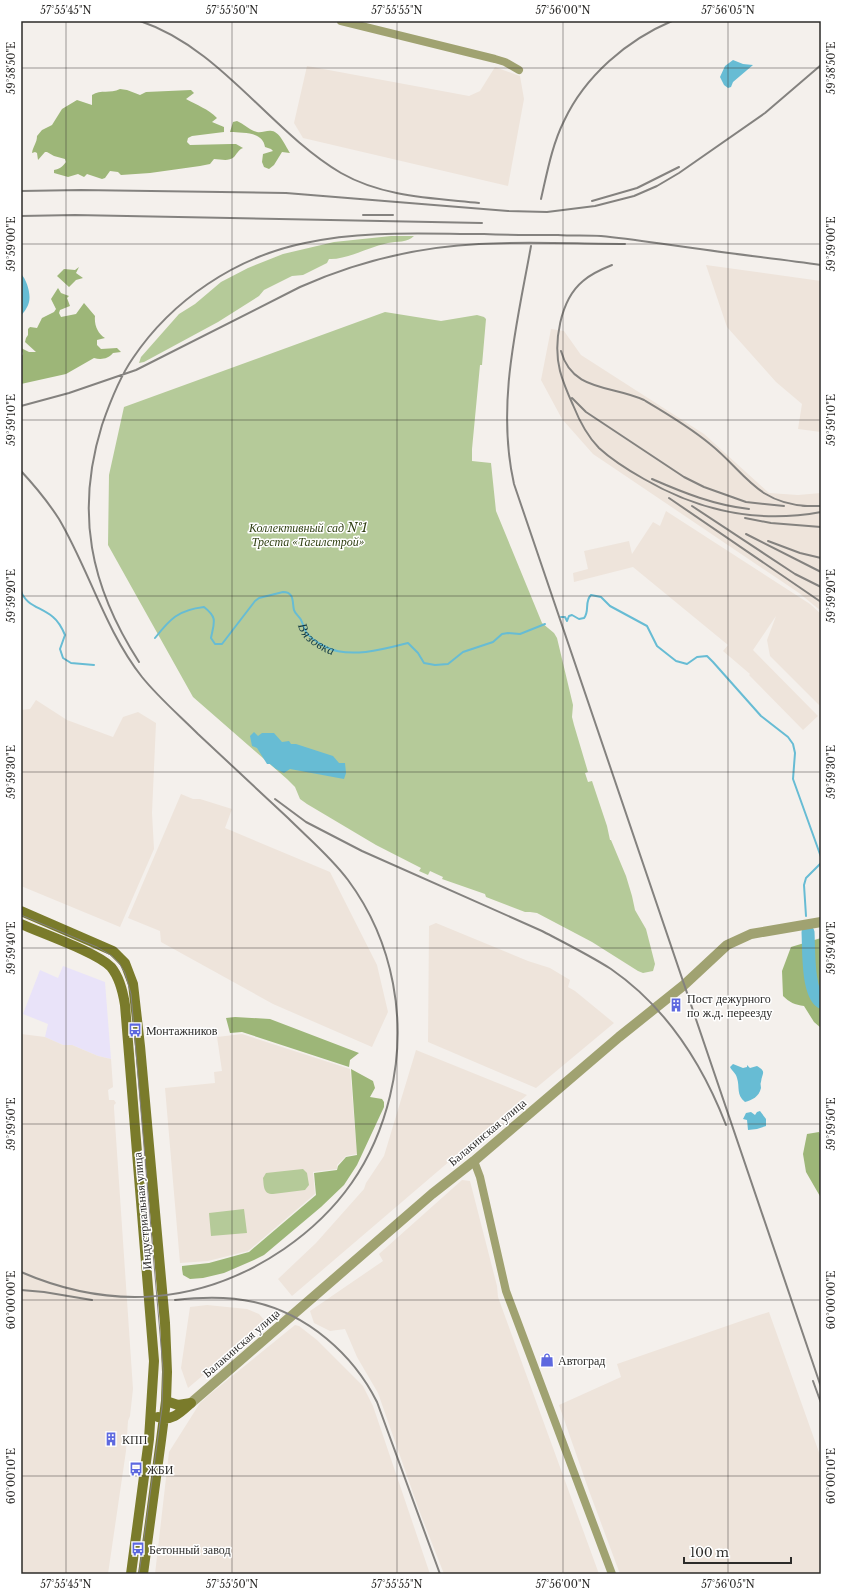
<svg xmlns="http://www.w3.org/2000/svg" width="842" height="1595" font-family="'Libre Baskerville',serif">
<style>
.commercial{fill:#e9e3f9}
.built{fill:#eee4db}
.green{fill:#b5ca99}
.forest{fill:#9db678}
.water{fill:#67bcd4}
.lines{fill:none;stroke-linecap:round;stroke-linejoin:round}
.stream{stroke:#67bcd4;stroke-width:2}
.river{stroke:#67bcd4;stroke-width:13}
.minor{stroke:#a0a271;stroke-width:8}
.tertiary{stroke:#a0a271;stroke-width:10}
.secondary{stroke:#7a7b2b;stroke-width:10}
.tram{stroke:#84827f;stroke-width:1}
.rail{stroke:#84827f;stroke-width:2}
.ticks{fill:none;stroke:#2c2b29;stroke-width:1;stroke-opacity:0.45}
.labels{text-anchor:middle;dominant-baseline:central;stroke-width:3;stroke-linejoin:round;paint-order:stroke}
.park-label{font-size:12px;font-style:italic;fill:#304013;stroke:#fff}
.poi-label{font-size:12px;fill:#2c2b29;stroke:#fff;text-anchor:start}
.street-label{font-size:12px;fill:#2c2b29;stroke:#fff}
.water-label{font-size:13px;font-style:italic;fill:#133b46;stroke:#fff}
.neatline{fill:none;stroke:#2c2b29;stroke-width:1.5}
.ticks-label{font-size:10px;text-anchor:middle;fill:#2c2b29}
</style>
<rect width="100%" height="100%" fill="#f4f0ec"/>
<path class="commercial" d="M63,966l42,16 6,77 -13,-3 -26,-11h-9l-18,-8 3,-13 -25,-10 17,-44 18,8z"/>
<path class="built" d="M307,66l162,30 11,-5 15,-24 25,9 4,23 -16,87 -205,-48 -9,-15z
M706,265l115,16v151l-23,-3 4,-25 -26,-22 -49,-55z
M551,329l13,2 17,24 123,79 65,59 29,2 23,-2v118l-22,-18 -206,-139 -31,-35 -21,-39z
M666,511l144,93 11,10v93l-51,-51 -3,-16 9,-24 -23,34 65,66 -15,14 -54,-55 1,-1 -27,-23 5,-6 -95,-78 -59,15 -1,-9 15,-4 -4,-18 45,-10 3,13 21,-32 7,4z
M36,700l31,20 46,17 10,-20 15,-5 18,11 -4,90 2,36 -34,78 -99,-41v-176l9,-1z
M181,794l12,5h7l32,10 -7,19 105,44 47,93 11,47 -16,35 -99,-43 -112,-62 -1,-11 -32,-13z
M436,923l92,38 22,7 20,12 -2,7 7,4 39,32 -78,65 -108,-46 1,-116z
M21,1034l24,3 18,8h9l26,11 13,3 2,28 -5,3 1,10h5l2,3 -2,2v3l19,281 -3,27 -2,5 -2,30 -18,123h-87z
M242,1034l108,35 7,85 -11,2 -9,9v4l-24,3 2,22 -67,57 -40,10 -28,2 -15,-175 50,-5 -1,-11 8,-1 -5,-34z
M416,1050l111,45 -235,201 -14,-17 38,-36 48,-54 2,-6 18,-27z
M462,1180l8,1 27,105 1,11 101,277h-155l-25,-64 -41,-117 -21,-36 -12,-28 -15,2 -16,-8 -4,-12 73,-50 -4,-7z
M207,1305l40,4 12,5 7,8 -78,66 -7,-20 9,-61z
M769,1312l52,146v116h-201l-32,-86 -29,-83 62,-28 -4,-13 130,-45z
M295,1325l4,1 18,14 46,46 10,20 57,168h-275l14,-122 31,-49 10,-9z"/>
<path class="green" d="M391,236h23c-7,7 -17,5 -26,7 -19,4 -42,17 -59,16l-2,4 -24,12 -11,1 -28,14 -5,6 -41,26 -74,40 -5,1 2,-6 38,-43 16,-10 26,-22 27,-14 35,-14 51,-12z
M385,312l56,9 36,-6 7,2 2,2 -4,46h-2l-8,84v12l19,2 5,48 46,112 12,10 3,5 16,67 -1,12 2,8 14,47 -3,1 3,9 4,-1 15,45 3,14h1l15,36 6,20 3,14 11,19 9,35 -2,7 -10,2 -5,-2 -46,-29 -55,-29 -7,-1h-5l-39,-15 -1,-3 -43,-15 1,-2 -13,-6 -2,4 -9,-4 2,-3 -45,-23 -69,-41 -7,-5 -5,-12 -8,-8 -94,-82 -85,-152 1,-70 15,-68z
M303,1169l4,4 2,12 -4,5 -32,4c-10,0 -9,-8 -10,-16l3,-5z
M244,1209l3,24 -36,3 -2,-23z"/>
<path class="forest" d="M120,89l7,1 13,5 6,-3 45,-2 3,3 -8,6c11,6 22,10 31,19l-5,4 12,5v5l-32,4 -4,2 -1,4 3,3 41,-1h5l7,4c-5,2 -6,6 -9,9 -6,5 -13,2 -20,2l-4,5 -10,2 -50,7 -29,2 -3,-3 -8,-1 -5,7 -3,1 -15,-5 -3,3 -6,-3 -10,3 -14,-4v-3c6,-1 8,-3 12,-8l-1,-3 -11,-3 -7,-4h-2l-7,8 -1,-7 -2,-1 -3,1c1,-7 5,-10 5,-17l5,-6 10,-5 10,-16 15,-9 15,5v-10c9,-6 18,-1 28,-6z
M237,121c7,3 12,9 20,11 5,1 10,-2 15,-1 8,1 14,16 18,22l-8,-1 -8,13 -5,4 -5,-2 -2,-5 1,-8 10,-3 -2,-2 -6,-2c-2,-16 -23,-14 -35,-15l3,-10z
M79,267l-3,6 7,5 -7,2 -7,7 -12,-11 7,-7 11,1z
M58,288l3,5 8,3 -2,2 3,8 -10,4 -1,3 2,4 15,-3 8,-11 11,13c-1,9 3,18 10,22l-8,2v5l4,4 16,-1 4,4 -8,1c-5,6 -12,7 -19,5l-28,16 -45,10v-27l2,-3 -2,-6 8,4h7l-11,-10 1,-4 2,-3v-6l2,-2 7,1 5,-10 12,-6 2,-3 -5,-10z
M821,938v90l-7,-6 -10,-16c-9,-1 -15,-4 -21,-10l-1,-25 9,-24z
M235,1017l35,2 89,34 -9,7 -1,7 -107,-35 -12,1 -4,-15z
M351,1069l22,12 2,7 -5,9 12,2 2,3v5l-27,58 -13,20 -23,22 -57,48 -10,5 -30,13 -21,5 -13,1 -7,-4 -1,-6v-3l27,-3 40,-11 67,-57 -2,-22 23,-3 1,-4 8,-9 11,-2z
M819,1132l2,4v62l-15,-26 -3,-18 4,-20z"/>
<path class="water" d="M733,60l10,4 10,1 -20,17 -2,5 -3,1 -4,-3 -4,-8 5,-11z
M21,274c6,6 10,20 8,28 -1,5 -5,10 -8,14z
M254,732l4,4 4,-3h12l8,9 7,-1 2,3h5l37,12 6,7h6l1,10 -2,6 -54,-10 -6,4 -8,-4 -6,-5h-3l-10,-16 -5,-2 -2,-10z
M733,1064l10,4 4,-1v-2l3,3 7,-2c10,6 5,7 4,16 -1,2 0,4 0,6 -2,9 -9,12 -16,14 -9,-7 -5,-15 -8,-24 -1,-5 -5,-7 -7,-11z
M760,1111l6,8v7l-9,3 -9,1 -1,-10 -4,-1 3,-6 5,-1 4,3 2,-3z"/>
<g class="lines">
<g class="stream">
<path d="M21,591c5,15 20,16 32,26 5,4 9,11 12,18l-5,14 3,9 8,5 23,2"/>
<path d="M561,617h4l2,4 2,-5 3,-1 7,4 5,-1c6,-7 0,-16 7,-23l10,2 9,9 37,20 10,20 19,15 11,3 10,-7 10,-1 6,6 48,54 27,21 5,7 2,9 -2,26 28,78"/>
<path id="s1" d="M155,638c15,-19 23,-28 49,-31 14,11 10,15 7,31l4,6h7l33,-43 4,-3 24,-6c12,0 9,11 11,18 1,4 6,7 7,10 2,4 3,8 5,12 4,6 14,12 20,15 23,12 59,2 82,-4l10,10 6,10 11,2 13,-1 15,-12 30,-10 9,-8 6,-1 12,1 25,-10"/>
<path d="M806,916l-2,-31 2,-7 15,-15"/>
</g>
<path class="river" d="M808,932c1,17 -1,60 13,70"/>
<path class="minor" d="M341,21l154,38 10,3 14,8
M474,1161l6,16 26,114 106,283"/>
<path class="tertiary" d="M191,1403l241,-209 42,-33 145,-124 65,-52 43,-40 24,-11 70,-12"/>
<path class="secondary" d="M21,911l92,40 12,12 8,21 7,62 25,277 2,49 -1,29 -5,39 -18,134
M21,924c22,10 75,28 90,43 9,11 12,25 14,38l29,356 -5,78 -18,135
M166,1401l12,4 13,-2
M158,1417c14,5 23,-5 33,-14"/>
<path class="tram" d="M21,915l76,32 15,9 7,7 6,10 6,21 32,375 -1,39 -23,166"/>
<path class="rail" d="M140,21c81,27 130,110 201,152 42,24 90,25 138,30
M21,191l60,-1 205,3 222,18 39,1 48,-6 39,-10 23,-10 22,-13 86,-60 56,-48
M541,199c6,-26 11,-54 23,-78 21,-45 63,-81 108,-100
M592,201l45,-13 42,-21
M363,215h30
M21,216l54,-1 407,8
M531,246c-14,78 -35,159 -17,238l307,903
M612,265c-10,4 -20,8 -29,16 -23,19 -30,62 -23,90 3,11 8,23 13,34 6,15 14,31 26,43 13,12 29,22 45,31 55,32 113,45 177,33
M561,351c11,41 51,34 83,49 22,13 46,27 66,44 35,28 46,59 97,62
M572,398l14,14 98,65 20,10 42,15 38,4
M21,406l48,-13 67,-23 164,-83c56,-25 118,-40 179,-43 49,-3 98,0 146,0
M21,471c14,15 27,31 38,48 30,51 46,111 83,158 17,21 37,38 56,57 30,28 60,56 90,84 20,20 43,39 60,62 46,62 60,142 42,216 -16,66 -51,115 -106,153 -82,56 -173,62 -263,23
M652,479c32,14 62,26 97,30
M669,498l152,104
M692,506l103,68 26,13
M802,506h19
M745,518l26,5 50,4
M746,534l75,38
M768,541l32,12 21,5
M139,662c-49,-76 -64,-150 -37,-237 8,-23 17,-47 31,-67 39,-58 103,-101 172,-115 59,-13 119,-9 179,-9 25,1 50,1 74,1 14,1 29,0 43,1 33,3 66,9 99,13 40,6 81,10 121,16
M275,799l31,23 56,29 180,80c23,12 47,24 69,38 55,38 91,94 115,156
M21,1290l23,2 48,8
M175,1300c26,-3 53,-4 79,2 53,12 99,52 123,100l63,172
M813,1381l8,22"/>
</g>
<path class="ticks" d="M66,21v1553M232,21v1553M397,21v1553M563,21v1553M728,21v1553M21,68h800M21,244h800M21,420h800M21,596h800M21,772h800M21,948h800M21,1124h800M21,1300h800M21,1476h800"/>
<defs>
<g id="building-bare" transform="scale(1.08)"><path d="M-4-6H4V6H1V3H-1V6H-4ZM-2.5-4.3h1.7v1.8h-1.7ZM.8-4.3h1.7v1.8H.8ZM-2.5-1h1.7V.8h-1.7ZM.8-1h1.7V.8H.8Z" fill="#5d68df" stroke="#fff" stroke-width="2.5" paint-order="stroke"/></g>
<g id="bus-bare" transform="scale(1.08)"><path d="M-5-6H5V4H4V6H2V4H-2V6H-4V4H-5ZM-3.5-4V0h7V-4ZM-3.5 1.2v1.5H-2V1.2ZM2 1.2v1.5H3.5V1.2Z" fill="#5d68df" stroke="#fff" stroke-width="2.5" paint-order="stroke"/></g>
<g id="shop-bare" transform="scale(1.08)"><path d="M-5-2.5h2.3a2.7 3.5 0 0 1 5.4 0H5L5.5 6h-11ZM-1.5-2.5h3a1.5 2.3 0 0 0-3 0Z" fill="#5d68df" stroke="#fff" stroke-width="2.5" paint-order="stroke"/></g>
</defs>
<g fill-rule="evenodd">
<use href="#building-bare" x="676" y="1005"/>
<use href="#bus-bare" x="135" y="1030"/>
<use href="#shop-bare" x="547" y="1360"/>
<use href="#building-bare" x="111" y="1439"/>
<use href="#bus-bare" x="136" y="1469"/>
<use href="#bus-bare" x="138" y="1549"/>
</g>
<g class="labels">
<g class="park-label">
<text x="308" y="527">Коллективный сад №1<tspan x="308" dy="14">Треста «Тагилстрой»</tspan></text>
</g>
<g class="poi-label">
<text x="687" y="998">Пост дежурного<tspan x="687" dy="14">по ж.д. переезду</tspan></text>
<text x="146" y="1030">Монтажников</text>
<text x="558" y="1360">Автоград</text>
<text x="122" y="1439">КПП</text>
<text x="147" y="1469">ЖБИ</text>
<text x="149" y="1549">Бетонный завод</text>
</g>
<g class="street-label">
<text transform="translate(487 1132) rotate(-40)">Балакинская улица</text>
<text transform="translate(142 1211) rotate(-95)">Индустриальная улица</text>
<text transform="translate(241 1343) rotate(-41)">Балакинская улица</text>
</g>
<g class="water-label">
<text stroke="none"><textPath href="#s1" startOffset="255">Вязовка</textPath></text>
</g>
</g>
<rect width="842" height="1595" fill="none" stroke="#ffffff" stroke-width="44"/>
<path d="M684 1557v6h107v-6" fill="none" stroke="#2c2b29" stroke-width="2"/>
<text x="690" y="1557" font-size="12" fill="#2c2b29" stroke="#ffffff" stroke-width="3" paint-order="stroke">100 m</text>
<rect x="22" y="22" width="798" height="1551" class="neatline"/>
<g class="ticks-label">
<text x="66" y="14">57°55'45"N</text>
<text x="232" y="14">57°55'50"N</text>
<text x="397" y="14">57°55'55"N</text>
<text x="563" y="14">57°56'00"N</text>
<text x="728" y="14">57°56'05"N</text>
<text transform="translate(831 68) rotate(-90)" y="4">59°58'50"E</text>
<text transform="translate(11 68) rotate(-90)" y="4">59°58'50"E</text>
<text transform="translate(831 244) rotate(-90)" y="4">59°59'00"E</text>
<text transform="translate(11 244) rotate(-90)" y="4">59°59'00"E</text>
<text transform="translate(11 420) rotate(-90)" y="4">59°59'10"E</text>
<text transform="translate(831 420) rotate(-90)" y="4">59°59'10"E</text>
<text transform="translate(11 596) rotate(-90)" y="4">59°59'20"E</text>
<text transform="translate(831 596) rotate(-90)" y="4">59°59'20"E</text>
<text transform="translate(831 772) rotate(-90)" y="4">59°59'30"E</text>
<text transform="translate(11 772) rotate(-90)" y="4">59°59'30"E</text>
<text transform="translate(831 948) rotate(-90)" y="4">59°59'40"E</text>
<text transform="translate(11 948) rotate(-90)" y="4">59°59'40"E</text>
<text transform="translate(831 1124) rotate(-90)" y="4">59°59'50"E</text>
<text transform="translate(11 1124) rotate(-90)" y="4">59°59'50"E</text>
<text transform="translate(831 1300) rotate(-90)" y="4">60°00'00"E</text>
<text transform="translate(11 1300) rotate(-90)" y="4">60°00'00"E</text>
<text transform="translate(11 1476) rotate(-90)" y="4">60°00'10"E</text>
<text transform="translate(831 1476) rotate(-90)" y="4">60°00'10"E</text>
<text x="66" y="1588">57°55'45"N</text>
<text x="232" y="1588">57°55'50"N</text>
<text x="397" y="1588">57°55'55"N</text>
<text x="563" y="1588">57°56'00"N</text>
<text x="728" y="1588">57°56'05"N</text>
</g>
</svg>
